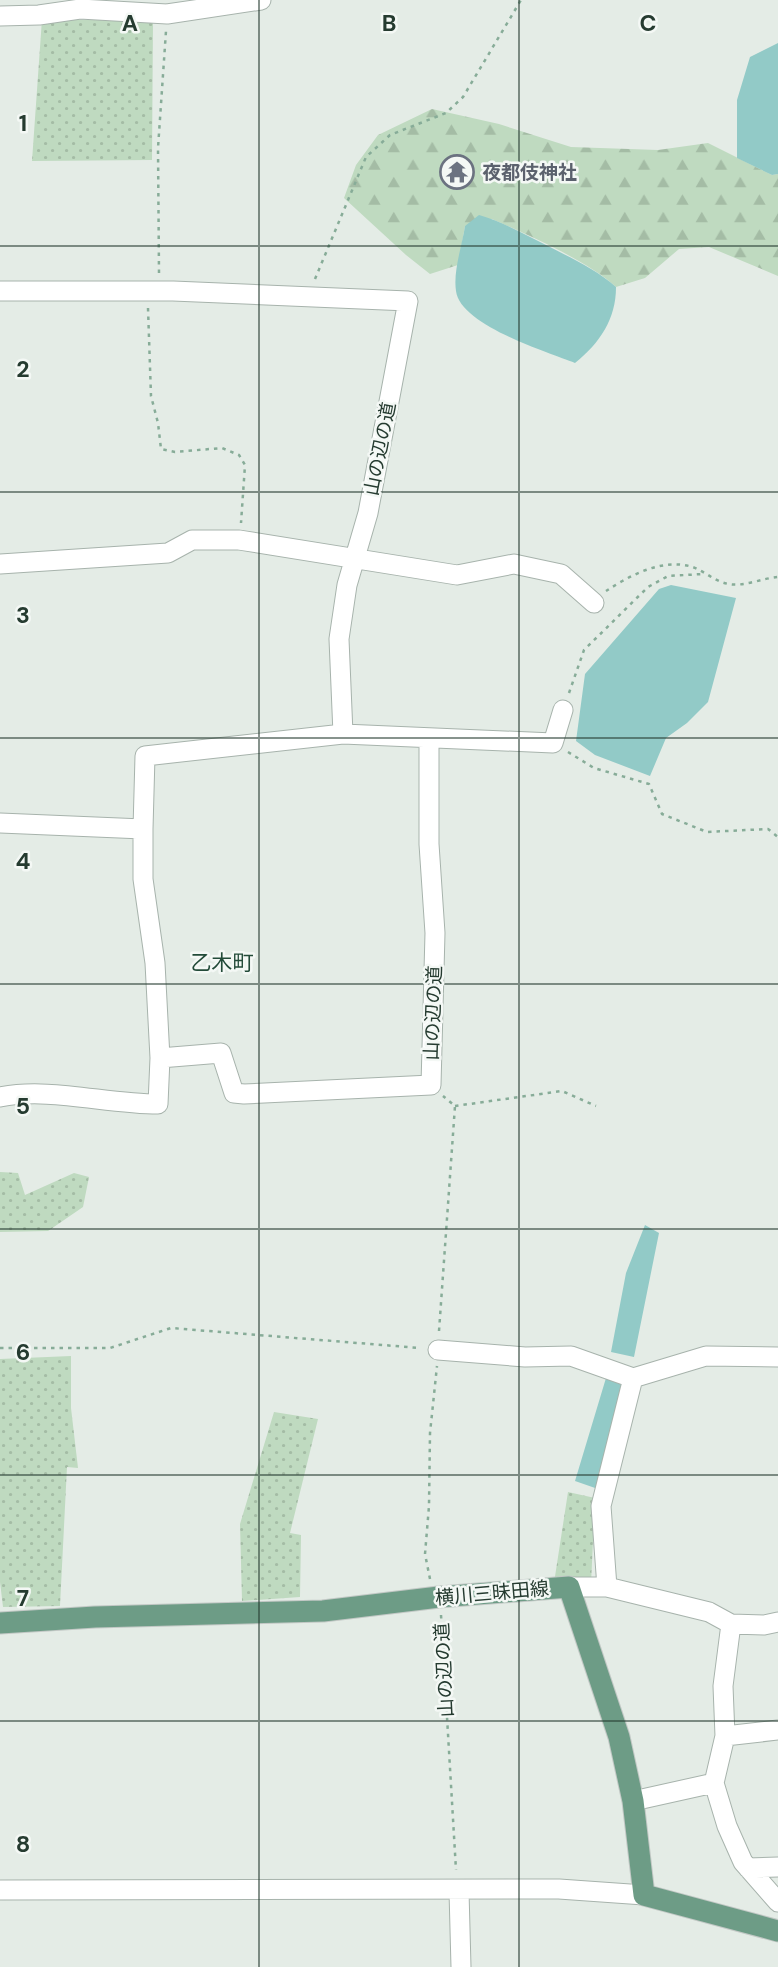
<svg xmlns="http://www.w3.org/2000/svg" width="778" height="1967" font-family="'DM Sans','Noto Sans JP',sans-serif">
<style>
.grass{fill:url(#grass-dots)}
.forest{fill:url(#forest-firs)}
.water{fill:#92cac7}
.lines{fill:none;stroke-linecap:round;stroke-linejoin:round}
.minor-casing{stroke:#a7b3ac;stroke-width:21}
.major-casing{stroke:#c2c8c5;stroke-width:23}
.path{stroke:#87ac98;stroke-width:2.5;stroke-dasharray:3.5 5;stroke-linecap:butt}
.minor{stroke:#fff;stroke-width:19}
.major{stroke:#6d9c86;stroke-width:21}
.grid{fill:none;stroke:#253b30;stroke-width:2;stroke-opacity:0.55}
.labels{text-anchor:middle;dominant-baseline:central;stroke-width:5;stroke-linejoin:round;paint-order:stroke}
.worship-label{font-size:19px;font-weight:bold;fill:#5b616d;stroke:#f4f8f5;text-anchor:start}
.street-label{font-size:19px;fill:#253b30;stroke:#f4f8f5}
.neighbourhood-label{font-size:21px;fill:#234b39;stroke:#f4f8f5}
.grid-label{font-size:23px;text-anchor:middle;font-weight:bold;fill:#253b30;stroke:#f4f8f5;stroke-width:5;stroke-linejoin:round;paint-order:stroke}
</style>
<defs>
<pattern id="grass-dots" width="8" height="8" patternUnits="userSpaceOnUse" patternTransform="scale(1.75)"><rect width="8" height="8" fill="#bfdac0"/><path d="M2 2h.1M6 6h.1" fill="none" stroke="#a4bca5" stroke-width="1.8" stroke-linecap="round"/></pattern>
<pattern id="forest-firs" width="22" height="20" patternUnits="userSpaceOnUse" patternTransform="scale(1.75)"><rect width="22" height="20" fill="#bfdac0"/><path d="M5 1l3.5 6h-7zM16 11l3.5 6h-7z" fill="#a4bca5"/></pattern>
</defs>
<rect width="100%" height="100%" fill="#e4ece6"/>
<path class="grass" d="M42,19l111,2 -1,139 -120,1z
M0,1172l18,1 7,22 49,-22 15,4 -6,30 -35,24 -48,1z
M71,1356v52l7,60 -11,-1 -7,139 -57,1 -3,-25v-223z
M274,1412l44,7 -28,114 11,2 -1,62 -58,4 -2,-77z
M568,1492l27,6 -4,86 -37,-1z"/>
<path class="forest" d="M432,109l67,15 72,23 87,3 50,-7 64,32 6,-1v102l-69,-29 -30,2 -34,29 -29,9c-28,-26 -88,-52 -124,-68l-27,7 -7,39 -28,9 -24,-19 -62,-57 12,-33 22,-30z"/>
<path class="water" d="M778,43v131l-6,1 -35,-17v-58l13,-43z
M479,215c25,7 48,21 71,32 23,12 47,23 66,40 0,32 -16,56 -41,76 -28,-11 -115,-38 -119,-72 -3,-20 6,-45 9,-65z
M671,585l65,13 -28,104 -21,21 -21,15 -16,38 -55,-21 -19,-14 9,-67 74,-85z
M645,1225l14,8 -25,124 -23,-5 15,-79z
M606,1378l16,7 -24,104 -23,-8z"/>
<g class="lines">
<g class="minor-casing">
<path id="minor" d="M0,16l39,-1 41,-6 87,5 94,-14
M0,291h173l235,10 -40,212 -21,72 -8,54 4,95
M0,564l168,-11 24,-13h47l218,35 57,-11 47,10 33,29
M0,823l143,6 2,-73 198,-22 210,9 10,-33
M143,829v50l12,84 5,95
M0,1097c48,-10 107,7 158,7l2,-46 61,-5 13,40 10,1 187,-9 4,-152 -6,-89v-106
M438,1350l87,7 46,-1 62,22 73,-22 72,1
M569,1587h38l102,25 22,12 33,1 14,-3
M607,1587l-6,-81 32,-128
M725,1736l53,-6
M714,1783l13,43 16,36 35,40
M633,1801l81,-18 11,-47 -2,-50 8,-62
M748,1868l30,-1
M0,1890l559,-1 85,6
M459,1891l2,76"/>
</g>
<g class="major-casing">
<path id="major" d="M0,1623l95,-6 228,-6 116,-14 130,-10 50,150 14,64 11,94 134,36"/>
</g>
<path class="path" d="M159,273l-1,-125 8,-117
M315,279l51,-122 24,-22 56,-22 17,-16 58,-97
M148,308l3,88 7,27 3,26 14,3 47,-4 17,7 6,10 -4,58
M606,591c23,-15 54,-32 83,-25 14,3 25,16 40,18 15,3 34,-6 49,-7
M569,693l15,-43 64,-63 20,-11 35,-2
M568,752l26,16 55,16 13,30 45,18 61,-3 10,8
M455,1106l107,-15 34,15
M439,1331l16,-225 -12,-10
M0,1348h110l61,-20 249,20
M430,1579l-5,-25 4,-48 1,-73 7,-67
M441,1615l15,255"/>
<use href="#minor" class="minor"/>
<use href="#major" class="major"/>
</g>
<path class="grid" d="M259,0v1967M519,0v1967M0,246h778M0,492h778M0,738h778M0,984h778M0,1229h778M0,1475h778M0,1721h778"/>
<defs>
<g id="temple-ring" transform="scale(1.75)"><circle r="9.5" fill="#f4f8f5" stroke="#6b7280" stroke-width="1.5"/><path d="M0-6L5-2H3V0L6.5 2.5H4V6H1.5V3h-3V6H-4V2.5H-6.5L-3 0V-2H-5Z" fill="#6b7280"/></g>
</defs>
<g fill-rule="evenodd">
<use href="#temple-ring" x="457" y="172"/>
</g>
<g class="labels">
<g class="worship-label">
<text x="482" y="172">夜都伎神社</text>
</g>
<g class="street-label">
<text transform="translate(380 449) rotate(-79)">山の辺の道</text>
<text transform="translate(433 1013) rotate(-88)">山の辺の道</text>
<text transform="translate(492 1593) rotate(-5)">横川三昧田線</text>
<text transform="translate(444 1670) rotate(-93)">山の辺の道</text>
</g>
<g class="neighbourhood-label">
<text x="222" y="963">乙木町</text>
</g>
</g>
<g class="grid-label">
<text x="130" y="31">A</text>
<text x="389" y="31">B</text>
<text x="648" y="31">C</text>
<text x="23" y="131">1</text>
<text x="23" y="377">2</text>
<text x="23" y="623">3</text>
<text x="23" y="869">4</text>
<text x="23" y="1114">5</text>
<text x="23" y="1360">6</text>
<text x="23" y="1606">7</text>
<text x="23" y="1852">8</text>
</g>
</svg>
